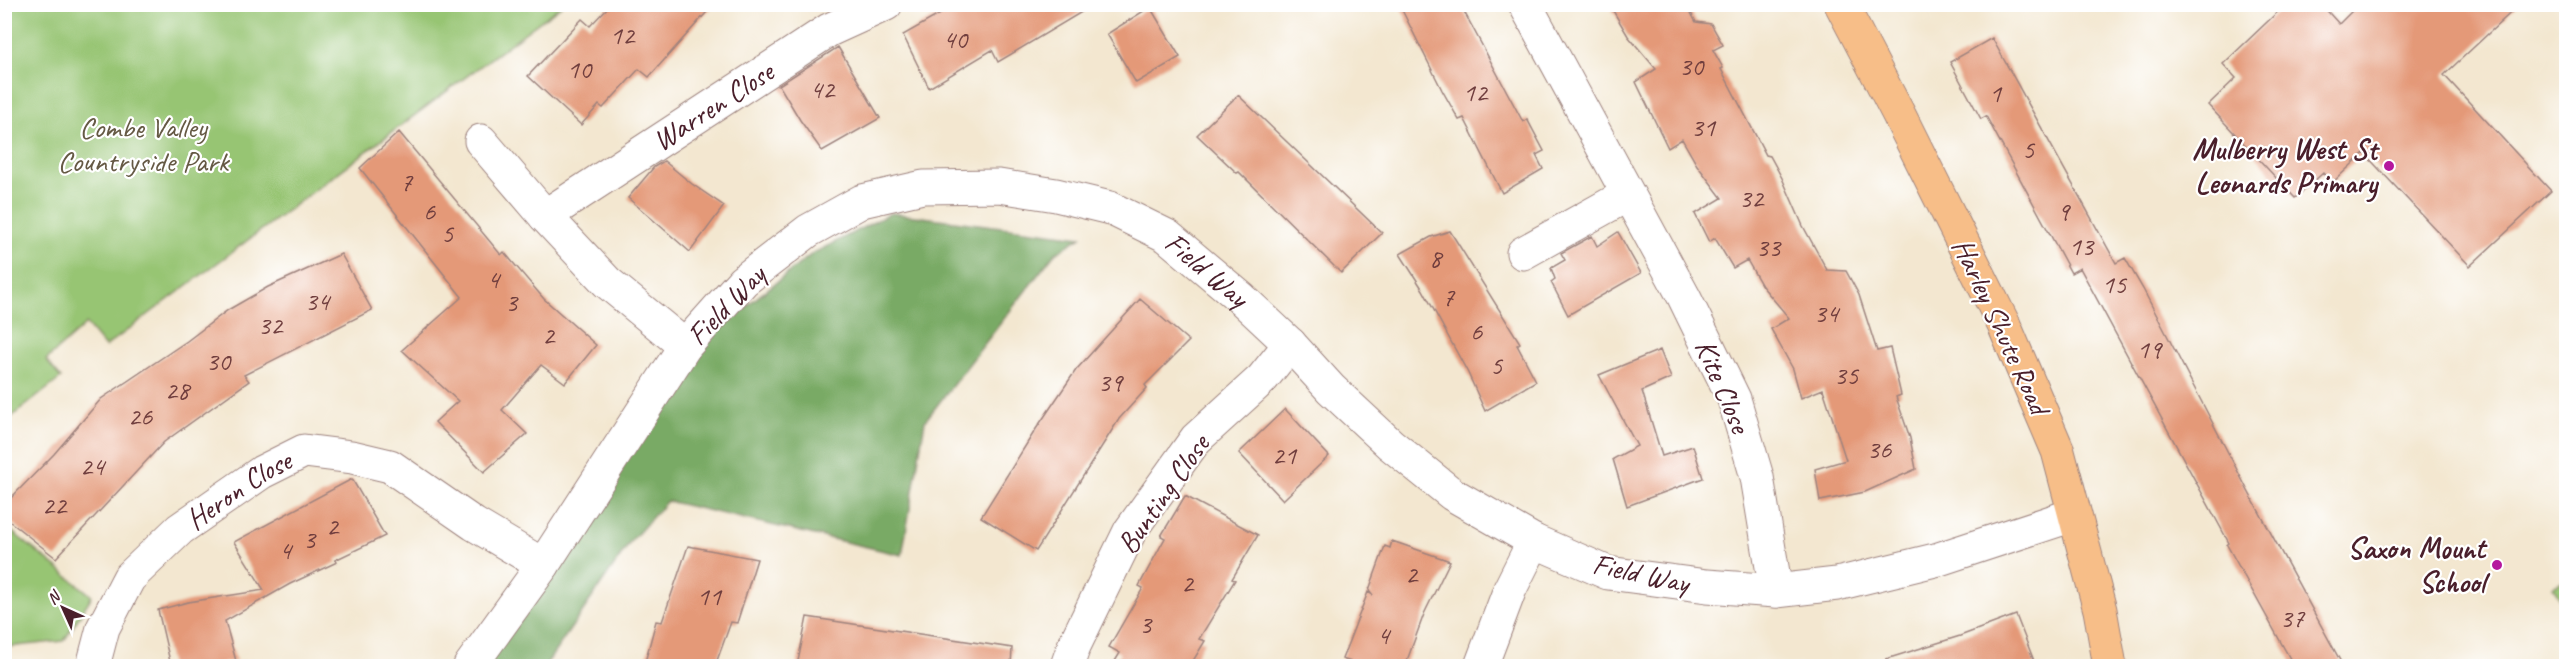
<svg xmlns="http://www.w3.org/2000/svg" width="2571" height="671" font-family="Caveat,sans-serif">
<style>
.green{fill:#97c573;stroke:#70724f;stroke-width:1.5}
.forest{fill:#79aa65;stroke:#626448;stroke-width:1.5}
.building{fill:#e49978}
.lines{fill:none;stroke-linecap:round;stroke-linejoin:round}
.minor-casing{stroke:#9e837e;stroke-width:35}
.major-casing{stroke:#9e837e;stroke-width:35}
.minor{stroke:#fff;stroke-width:33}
.major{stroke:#f7be88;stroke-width:33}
.poi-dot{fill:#b5179e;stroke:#fff;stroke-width:2}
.labels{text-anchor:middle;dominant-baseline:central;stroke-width:4.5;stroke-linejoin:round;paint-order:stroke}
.number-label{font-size:27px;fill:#703e3e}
.street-label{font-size:30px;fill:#4a1f2b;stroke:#fff}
.park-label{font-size:30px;fill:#655944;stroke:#fff}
.poi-label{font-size:30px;font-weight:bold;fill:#4a1f2b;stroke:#fff;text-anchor:end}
</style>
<rect width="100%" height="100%" fill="#fff"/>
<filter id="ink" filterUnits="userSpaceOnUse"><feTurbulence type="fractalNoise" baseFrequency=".0167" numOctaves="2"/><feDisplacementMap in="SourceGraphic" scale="12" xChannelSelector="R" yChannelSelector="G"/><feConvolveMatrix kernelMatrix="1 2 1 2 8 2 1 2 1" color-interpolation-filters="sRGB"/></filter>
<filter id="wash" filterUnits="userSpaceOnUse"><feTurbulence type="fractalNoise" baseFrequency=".008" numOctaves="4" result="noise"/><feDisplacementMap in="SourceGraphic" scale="24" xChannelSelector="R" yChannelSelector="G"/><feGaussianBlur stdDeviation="1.35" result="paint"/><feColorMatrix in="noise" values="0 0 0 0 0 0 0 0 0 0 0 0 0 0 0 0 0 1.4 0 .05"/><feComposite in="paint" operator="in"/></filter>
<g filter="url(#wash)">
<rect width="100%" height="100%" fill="#f3e7d0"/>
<path class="green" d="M5,4h557v1l-457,342 -19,-23 -40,36 15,18 -56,44z
M5,526l87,70 -28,45 -57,6 -1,19z
M2566,579v30l-13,-23z"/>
<path class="forest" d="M891,213l190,24 -27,17 -129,167 -23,134 -235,-54 -36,40 -86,125h-65l227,-329 105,-83z"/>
<g id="blocks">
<path class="building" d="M611,4h103l-65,73 -10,-8 -36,39 -4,-3 -18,20 -53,-49 54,-57 8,7z
M958,4h137l-97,58 -6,-12 -63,38 -26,-53z
M1399,4h61l63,118 4,-3 17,32 -8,4 7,14 -41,24 -38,-75 -5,2 -17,-30z
M1609,4h77l10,18 15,2 12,21 -10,5 10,18 -2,1 45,86 4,1 12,22 21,48 24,44 19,1 13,24 18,56 13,-3 11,47 -5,2 14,41 6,31 -51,23 -45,9 -5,-32 31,-9 -23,-71 -22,9 -8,-29 -22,-40 18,-11 -27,-32 -15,-26 -14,8 -18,-30 -6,4 -14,-28 27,-16 -25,-33 -15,-26 -14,9 -32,-66 20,-13 -28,-33z
M2286,4h35l18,20 20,-20h161l-76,71 107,116 -81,75 -106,-113 -32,30 -9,-10 -28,25 -87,-93 28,-27 -13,-14z
M1150,7l30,50 -44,26 -29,-49z
M1992,38l124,225 9,-5 18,31 105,202 95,175h-49l-67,-121 2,-2 -149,-275 -9,5 -85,-157 -5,3 -31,-57z
M838,47l42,71 -58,33 -22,-31 -21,-35z
M1238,95l144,138 -41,40 -102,-101 -2,1 -40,-38z
M399,132l102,123 3,-3 40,47 52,46 -31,38 -24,-18 -39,45 25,24 -43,38 -49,-50 23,-21 -56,-51 60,-53 -102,-129z
M664,161l28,23 32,22 -34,46 -62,-54 26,-31z
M1450,231l70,112 -3,2 19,36 -51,30 -17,-38 -45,-83 -23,-36 31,-17z
M1618,232l23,41 -73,42 -17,-33 4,-3 -4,-11 14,-8 -4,-7 31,-17 5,10z
M341,254l31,56 -128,65 5,6 -85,61 -108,116 -52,-41v-12l50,-51 47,-55 86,-58 41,-31 40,-23z
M1140,299l49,42 -44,44 2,3 -28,31 -83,132 -55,-34 55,-88 40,-59z
M1660,350l11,28 -29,13 20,65 31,-10 10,32 -76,28 -14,-47 24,-13 -38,-71z
M1285,409l44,47 -46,44 -44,-47z
M352,479l33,57 -50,24 2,2 -47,22 -65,37 11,40 -33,5h-32l-13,-56 30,-8 76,-12 -30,-48z
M1185,496l73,39 -26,44 3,1 -36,59 6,2 -15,25h-78l8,-13 -11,-6 34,-59 -4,-2 26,-48 -4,-2z
M1392,541l58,20 -26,53 -19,52h-42l-21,-7 26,-67 5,3 -4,-5 16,-44 5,2z
M688,546l69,13 -20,64 -6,-1 -16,44h-71l12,-45 6,1z
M2016,615l20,51h-149l-1,-7 74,-23z
M807,617l205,31 -1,18h-214z"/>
</g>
</g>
<g filter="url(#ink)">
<use href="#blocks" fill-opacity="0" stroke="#9e837e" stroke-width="1.5"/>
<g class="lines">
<g class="minor-casing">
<g id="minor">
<path d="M1525,4l159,293 50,102 23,78 19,114"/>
<path d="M481,141l64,75 62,66 78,64"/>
<path d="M545,216l284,-186 57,-26"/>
<path d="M1523,253l104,-58"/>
<path id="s1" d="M93,666l10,-38 26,-50 51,-49 82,-57 42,-21 48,6 38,9 84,58 69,41"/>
<path id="s2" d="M470,666l73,-101 142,-219 58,-65 65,-50 54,-30 61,-14 76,-1 57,9 54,13 57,28 75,63 48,45 41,45 59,55 62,50 82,47 74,32 99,13 69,5 61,-7 102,-25 134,-44"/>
<path d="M1067,666l7,-20 56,-115 66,-92 66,-60 28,-35"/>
<path d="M1481,666l29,-77 24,-48"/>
</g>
</g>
<g class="major-casing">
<path id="major" d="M1841,4l57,109 106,212 54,126 42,159 10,56"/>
</g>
<use href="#minor" class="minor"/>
<use href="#major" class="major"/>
</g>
</g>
<g class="poi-dot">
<circle cx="2389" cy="166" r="6"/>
<circle cx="2497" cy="565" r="6"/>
</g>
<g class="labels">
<g class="number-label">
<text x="622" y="35">12</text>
<text x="955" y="39">40</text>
<text x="1691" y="66">30</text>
<text x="579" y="69">10</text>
<text x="822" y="89">42</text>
<text x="1475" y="92">12</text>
<text x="1995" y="93">1</text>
<text x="1703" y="127">31</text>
<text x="2028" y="149">5</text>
<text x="406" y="182">7</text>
<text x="1751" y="198">32</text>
<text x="429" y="211">6</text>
<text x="2063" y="211">9</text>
<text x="447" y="233">5</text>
<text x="2081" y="246">13</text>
<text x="1768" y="247">33</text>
<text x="1435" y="258">8</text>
<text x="493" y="279">4</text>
<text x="2114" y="284">15</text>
<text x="1448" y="297">7</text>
<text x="317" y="301">34</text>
<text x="511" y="302">3</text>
<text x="1826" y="313">34</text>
<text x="270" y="325">32</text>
<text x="1476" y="331">6</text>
<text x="548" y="335">2</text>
<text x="2149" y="349">19</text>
<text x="218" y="361">30</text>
<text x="1496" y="365">5</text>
<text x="1846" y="375">35</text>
<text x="1110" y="382">39</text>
<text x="177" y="390">28</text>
<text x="140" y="416">26</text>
<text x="1879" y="449">36</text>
<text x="1284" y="455">21</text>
<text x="92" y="466">24</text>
<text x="54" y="505">22</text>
<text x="332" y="526">2</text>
<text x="309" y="539">3</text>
<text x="285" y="550">4</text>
<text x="1411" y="574">2</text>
<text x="1187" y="583">2</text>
<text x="709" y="596">11</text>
<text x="2292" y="618">37</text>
<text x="1145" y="624">3</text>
<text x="1383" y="635">4</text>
</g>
<g class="street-label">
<text transform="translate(713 106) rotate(-33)">Warren Close</text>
<text stroke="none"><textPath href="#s2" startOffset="984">Field Way</textPath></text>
<text transform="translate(726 305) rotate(-46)">Field Way</text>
<text transform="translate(2001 326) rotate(65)">Harley Shute Road</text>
<text transform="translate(1723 386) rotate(67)">Kite Close</text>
<text stroke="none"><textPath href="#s1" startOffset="237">Heron Close</textPath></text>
<text transform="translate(1163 494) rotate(-55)">Bunting Close</text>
<text transform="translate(1641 573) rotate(12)">Field Way</text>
</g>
<g class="park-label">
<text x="143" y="127">Combe Valley<tspan x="143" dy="34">Countryside Park</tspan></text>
</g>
<g class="poi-label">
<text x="2377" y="149">Mulberry West St<tspan x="2377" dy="34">Leonards Primary</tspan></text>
<text x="2485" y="548">Saxon Mount<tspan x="2485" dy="34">School</tspan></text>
</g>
</g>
<rect width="2571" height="671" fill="none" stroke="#fff" stroke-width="24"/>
<g transform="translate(63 608) rotate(315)" stroke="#ffffff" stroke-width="4.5" paint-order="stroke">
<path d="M0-4.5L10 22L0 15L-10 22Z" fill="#4a1f2b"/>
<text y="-9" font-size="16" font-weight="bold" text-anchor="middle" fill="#4a1f2b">N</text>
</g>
</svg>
